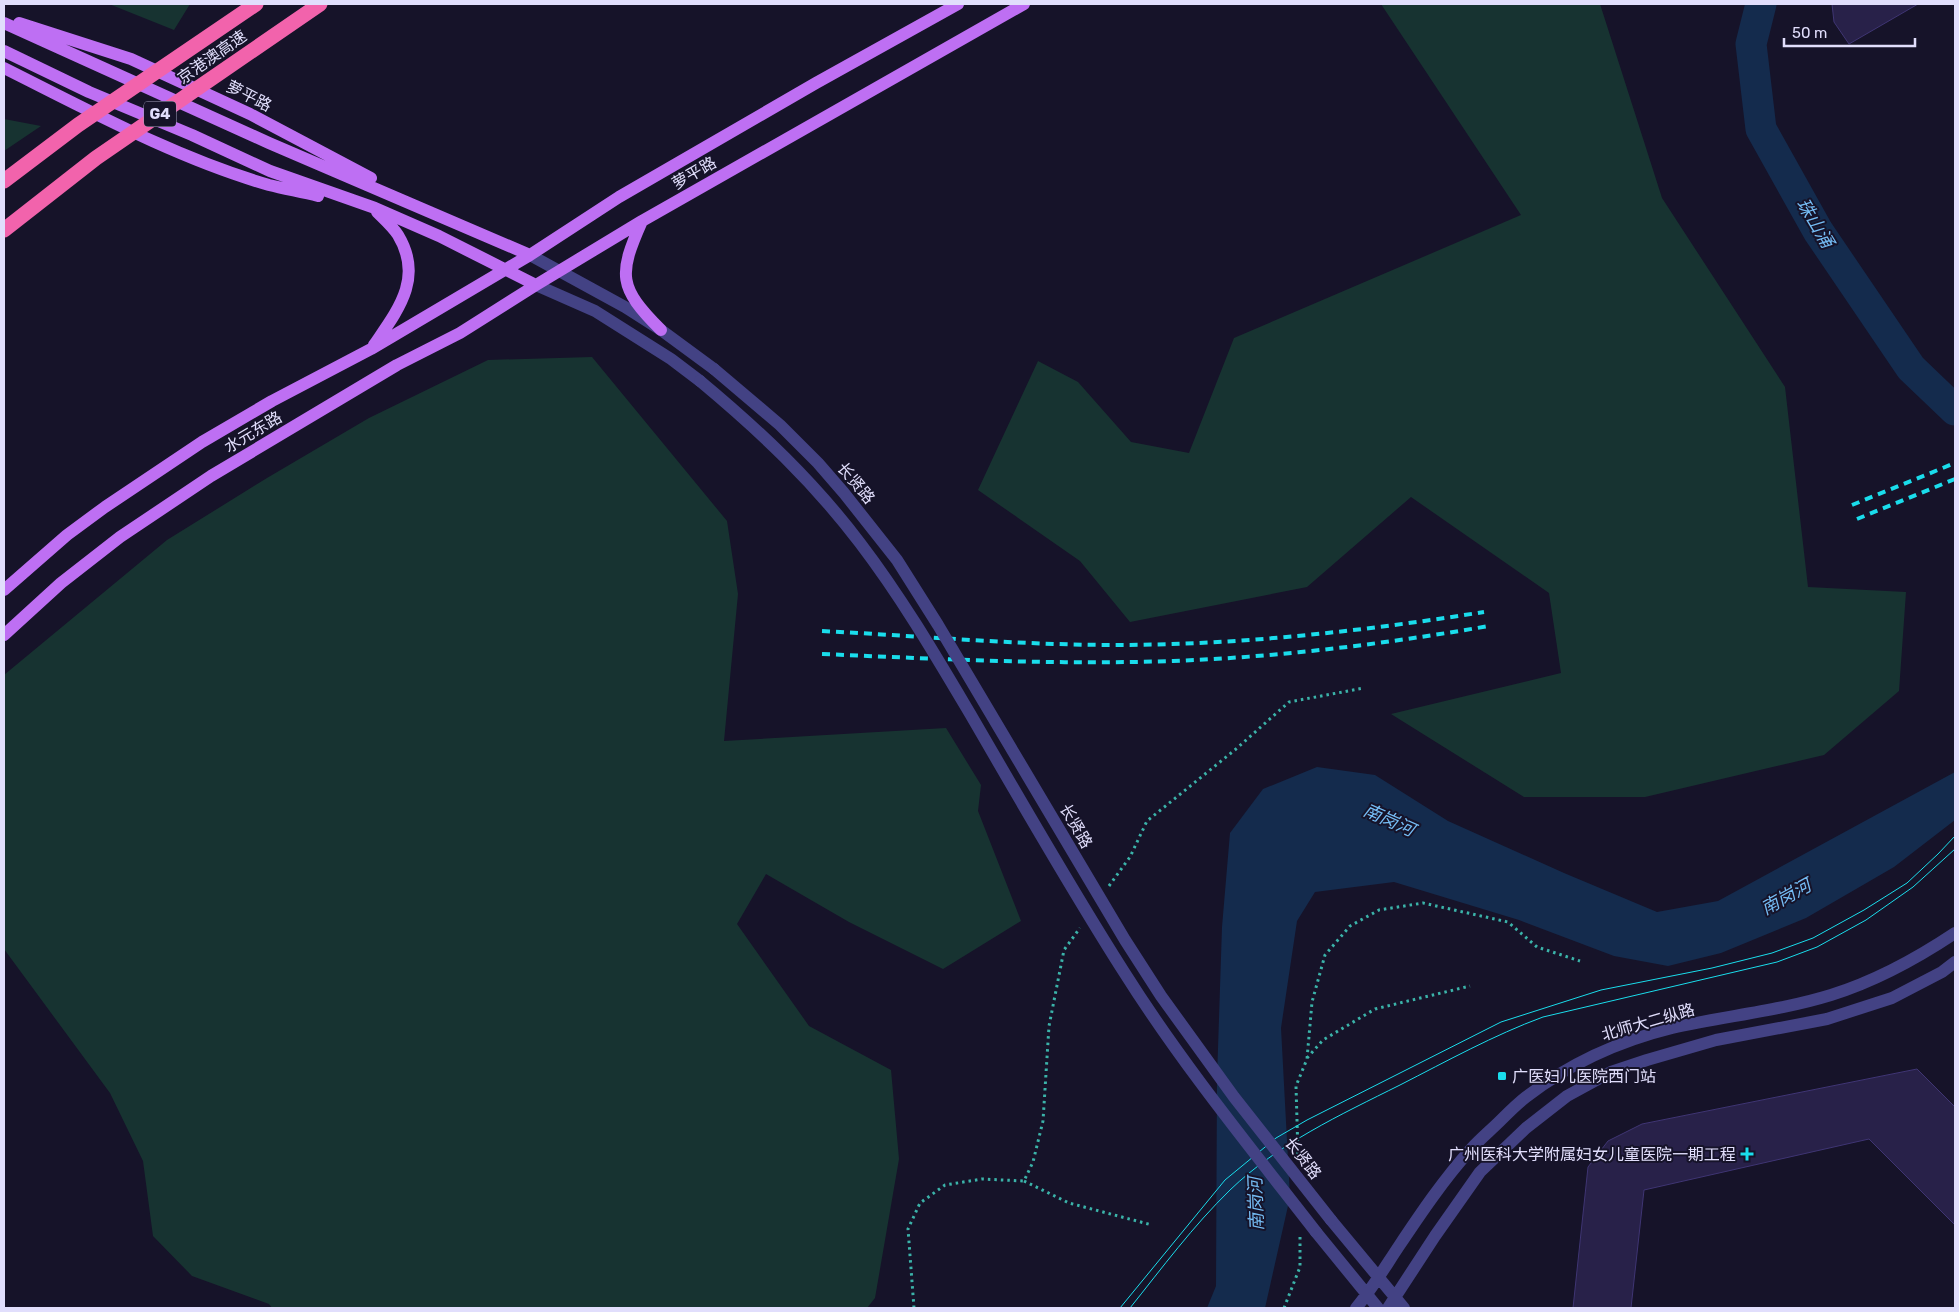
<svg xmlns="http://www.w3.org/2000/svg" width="1959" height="1312" font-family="Rubik,'Noto Sans SC',sans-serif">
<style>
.green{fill:#173331}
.water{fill:#142b4d}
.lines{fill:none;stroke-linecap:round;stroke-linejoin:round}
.river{stroke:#142b4d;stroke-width:31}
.building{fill:#282149;stroke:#3f3573}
.path{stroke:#3bb3a9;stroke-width:3;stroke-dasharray:2.5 4;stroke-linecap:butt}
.minor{stroke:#434284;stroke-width:12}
.major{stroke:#be6ff3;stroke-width:12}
.tram{stroke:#1addec;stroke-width:1}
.rail{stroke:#1addec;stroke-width:4;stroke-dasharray:8 6;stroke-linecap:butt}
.minor-bridge{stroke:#434284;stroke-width:12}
.highway-bridge{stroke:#f263ac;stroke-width:15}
.poi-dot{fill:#1addec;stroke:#161329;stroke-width:2}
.labels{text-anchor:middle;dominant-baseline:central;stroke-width:4;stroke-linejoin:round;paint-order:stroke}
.shield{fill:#161329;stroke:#a4a1bd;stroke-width:1}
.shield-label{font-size:15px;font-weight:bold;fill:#e1defc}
.street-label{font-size:16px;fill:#e1defc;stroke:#161329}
.poi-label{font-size:16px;fill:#e1defc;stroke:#161329;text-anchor:start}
.water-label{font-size:18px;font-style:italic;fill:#75bcf4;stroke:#161329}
</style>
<rect width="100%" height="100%" fill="#161329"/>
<path class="green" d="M109,4h81l-16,26z
M1381,4h219l62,194 123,189 23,200 98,5 -7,99 -75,64 -179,42h-121l-133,-83 170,-41 -12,-80 -138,-96 -104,90 -177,35 -50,-61 -102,-71 60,-129 40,21 53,60 58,11 45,-115 287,-123z
M4,119l37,7 -37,25z
M592,357l135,164 11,73 -14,147 222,-13 35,57 -3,26 43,110 -78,48 -94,-47 -83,-48 -29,50 72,102 82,44 8,89 -24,139 -8,10h-595l-3,-4 -77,-28 -39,-40 -10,-75 -33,-68 -106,-144v-274l163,-135 100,-62 102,-60 119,-58z"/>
<path class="water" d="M1317,767l58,8 73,46 116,52 93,39 61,-11 237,-129v48l-61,47 -88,51 -85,35 -53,13 -54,-10 -95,-36 -125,-38 -79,10 -18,29 -16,107 9,169 -25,111h-58l9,-22 1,-207 5,-152 8,-94 33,-44z"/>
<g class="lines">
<path class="river" d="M1761,4l-10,40 10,85 57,102 93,137 44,42"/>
</g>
<path class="building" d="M1832,4h86l-69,40 -15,-22z
M1917,1069l38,38v118l-86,-86 -225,51 -13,118h-58l15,-141 20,-26 34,-17z"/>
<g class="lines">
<path class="path" d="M1109,886l21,-29 17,-36 89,-72 53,-47 75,-14
M1307,1058l16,-18 52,-31 95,-23
M1298,1154l-2,-68 11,-27 5,-57 13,-47 25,-29 29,-16 44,-7 85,19 29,25 43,14
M1024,1181l45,22 83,22
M914,1308l-6,-79 12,-26 25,-18 37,-6 42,2 9,-19 10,-41 6,-95 15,-76 16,-22
M1284,1308l16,-41v-32"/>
<path class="minor" d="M530,255l95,52 36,23 53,39
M536,285l59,26 76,48 29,22
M1331,1220l73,88
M1316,1232l62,76
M1356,1308c16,-19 29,-41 43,-62 22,-33 45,-67 72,-97 9,-10 20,-19 30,-29 8,-8 16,-16 25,-23 43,-33 93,-56 146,-69 53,-12 107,-17 159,-33 45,-14 85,-36 124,-62
M1388,1308l47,-72 45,-64 46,-44 41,-32 44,-24 36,-12 69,-20 111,-21 65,-21 50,-26 13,-10"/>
<path class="major" d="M4,23l265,120 261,112
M19,23l112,36 119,55 121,64
M4,51l85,41 103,43 78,36 105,37 64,28 97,49
M4,68c84,42 174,91 265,117 16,4 33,7 49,11
M642,221c-24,54 -24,66 19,109
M374,345c24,-35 50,-67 24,-110 -5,-8 -14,-16 -21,-23
M4,590l63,-55 38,-28 97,-65 70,-41 99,-52 159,-94 89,-58 197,-114 142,-79
M4,635l57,-52 59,-46 91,-61 186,-111 63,-32 76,-48 106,-64 382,-217"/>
<path class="tram" d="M1120,1308l105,-128 51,-42 31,-18 194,-98 100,-32 111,-22 60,-15 41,-15 51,-28 43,-27 31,-29 17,-18
M1130,1308c32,-40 63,-82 100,-118 49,-47 110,-75 170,-105 47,-24 94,-50 143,-68l234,-55 40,-15 49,-27 47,-33 42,-38"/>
<path class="rail" d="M1852,505l103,-42
M1857,519l98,-40
M822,631c98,5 196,14 294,14 123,0 247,-14 368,-33
M822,654c117,5 234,11 351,7 106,-4 211,-17 316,-35"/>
<path class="minor-bridge" d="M714,369l66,56 38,38 26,30 53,67 41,65 187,315 36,56 73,101 97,123
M700,381c60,50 113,100 160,162 42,55 77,115 112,174 50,86 99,172 152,255 58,92 126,175 192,260"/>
<path class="highway-bridge" d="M4,181l74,-56 178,-121
M4,230l92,-72 224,-154"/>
</g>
<g class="poi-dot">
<rect x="1497" y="1071" width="10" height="10" rx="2.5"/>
<path d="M1744.5 1146.5h5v5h5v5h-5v5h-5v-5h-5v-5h5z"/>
</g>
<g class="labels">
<rect class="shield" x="144" y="101.5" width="32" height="25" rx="4"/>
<g class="shield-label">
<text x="160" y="114">G4</text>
</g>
<g class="street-label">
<text transform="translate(212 57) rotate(-35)">京港澳高速</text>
<text transform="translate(249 96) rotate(27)">萝平路</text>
<text transform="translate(694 173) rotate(-30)">萝平路</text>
<text transform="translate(253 432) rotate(-31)">水元东路</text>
<text transform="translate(856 483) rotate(50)">长贤路</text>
<text transform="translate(1076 826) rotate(60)">长贤路</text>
<text transform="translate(1648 1022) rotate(-16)">北师大二纵路</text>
<text transform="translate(1303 1158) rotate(52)">长贤路</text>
</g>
<g class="poi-label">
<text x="1512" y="1076">广医妇儿医院西门站</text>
<text x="1736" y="1154" text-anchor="end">广州医科大学附属妇女儿童医院一期工程</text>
</g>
<g class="water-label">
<text transform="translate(1815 223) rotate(59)">珠山涌</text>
<text transform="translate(1389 820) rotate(24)">南岗河</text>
<text transform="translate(1786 897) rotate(-29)">南岗河</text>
<text transform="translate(1256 1204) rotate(-92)">南岗河</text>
</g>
</g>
<rect width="1959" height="1312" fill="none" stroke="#e1defc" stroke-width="10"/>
<path d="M1784 38v8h131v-8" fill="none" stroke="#e1defc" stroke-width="2.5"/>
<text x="1792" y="38" font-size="15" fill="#e1defc" stroke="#161329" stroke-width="4" paint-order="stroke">50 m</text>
</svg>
